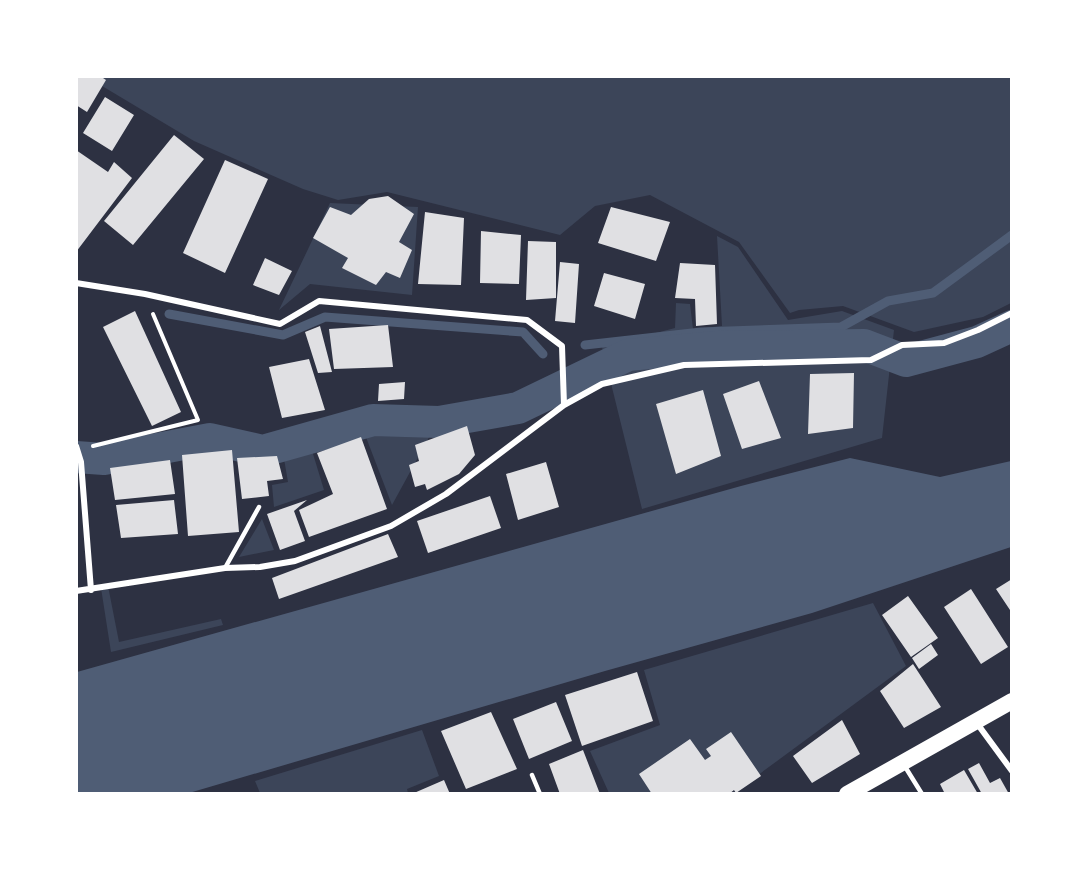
<svg xmlns="http://www.w3.org/2000/svg" width="1088" height="870" font-family="Quicksand,sans-serif">
<style>
.green{fill:#3c4559}
.water{fill:#4f5d75}
.lines{fill:none;stroke-linecap:round;stroke-linejoin:round}
.stream{stroke:#4f5d75;stroke-width:9}
.canal{stroke:#4f5d75;stroke-width:32}
.building{fill:#e0e0e3}
.path{stroke:#fff;stroke-width:4}
.service{stroke:#fff;stroke-width:4.5}
.minor{stroke:#fff;stroke-width:6}
.trunk{stroke:#fff;stroke-width:16}
</style>
<rect width="100%" height="100%" fill="#2d3142"/>
<path class="green" d="M87,77h924v226l-28,14 -69,15 -71,-26 -44,4 -9,3 -51,-71 -89,-47 -55,11 -35,29 -173,-43 -49,8 -35,-11 -109,-48z
M330,203l88,4 -6,88 -102,-11 -31,26z
M717,236l21,11 50,73 54,-9 52,19 -12,108 -240,71 -40,-162 73,-19 1,-25 14,1 3,25 29,-3z
M433,430l-41,75 -28,-73z
M144,440l2,7 -41,9 -15,-1z
M310,444l14,46 -50,17 -2,-22 16,-3 -5,-29z
M262,519l12,31 -35,7z
M108,586l11,56 102,-23 2,6 -112,27 -10,-64z
M873,603l33,63 -171,126 -14,-28 -53,29h-59l-19,-42 70,-26 -16,-55z
M422,730l17,46 -32,13 1,4h-148l-5,-12z"/>
<path class="water" d="M850,458l90,19 71,-16v86l-199,66 -207,58 -416,122h-112v-121l664,-186z"/>
<g class="lines">
<path class="stream" d="M169,314l114,21 42,-18 198,15 20,22
M585,345l116,-13 140,-5 47,-26 45,-8 79,-58"/>
<path class="canal" d="M76,457l28,2 106,-20 53,12 110,-31 66,2 79,-14 110,-53 88,-8 148,-2 42,16 71,-19 35,-16"/>
</g>
<path class="building" d="M76,76h24l6,4 -19,32 -11,-7z
M105,97l29,18 -22,36 -29,-18z
M174,135l30,24 -71,86 -29,-24z
M76,150l32,22 6,-10 18,16 -56,74z
M225,160l43,19 -43,94 -42,-20z
M388,196l26,18 -15,28 13,8 -12,28 -14,-6 -10,13 -34,-17 6,-10 -35,-20 17,-31 21,8 18,-16z
M611,207l59,15 -14,39 -58,-18z
M425,212l39,6 -3,67 -43,-1z
M481,231l40,4 -2,49 -39,-1z
M528,241l28,1v56l-30,2z
M265,258l27,13 -13,24 -26,-10z
M560,262l19,2 -4,59 -20,-2z
M680,263l35,2 2,59 -21,2 -1,-27 -20,-1z
M604,273l41,11 -10,35 -41,-13z
M135,311l46,101 -29,14 -49,-99z
M388,325l5,42 -59,2 -5,-40z
M320,326l12,46 -14,1 -13,-41z
M309,359l16,51 -43,8 -13,-51z
M854,373l-1,55 -45,6 2,-60z
M759,381l22,57 -39,11 -19,-55z
M405,382l-1,17 -26,2 1,-17z
M703,390l18,66 -45,18 -20,-70z
M467,426l8,29 -16,19 -32,16 -2,-6 -10,3 -6,-22 10,-4 -4,-16z
M361,437l26,72 -78,28 -10,-27 34,-16 -16,-41z
M232,450l7,82 -51,4 -6,-81z
M277,456l6,23 -16,2 2,15 -27,3 -5,-41z
M170,460l5,34 -60,6 -5,-32z
M546,462l13,45 -41,13 -12,-46z
M490,496l11,32 -73,25 -11,-32z
M174,500l4,34 -57,4 -5,-33z
M307,500l-13,11 11,30 -25,9 -13,-36z
M388,534l10,23 -119,42 -7,-21z
M1012,579v34l-16,-24z
M971,589l37,58 -27,17 -37,-57z
M908,596l30,42 -27,19 -29,-42z
M931,644l7,11 -19,14 -7,-11z
M913,664l28,43 -37,21 -24,-37z
M637,672l16,49 -71,25 -17,-51z
M556,702l16,39 -43,18 -16,-40z
M491,712l26,57 -51,20 -25,-58z
M842,720l18,34 -48,29 -19,-27z
M731,732l30,44 -25,17 -2,-3 -5,4h-77l-13,-20 51,-35 15,21 6,-4 -5,-7z
M583,750l17,44h-40l-11,-30z
M979,763l11,20 10,-5 9,16h-27l-14,-25z
M964,770l14,24h-33l-5,-10z
M444,780l6,14h-36v-1z"/>
<g class="lines">
<path class="path" d="M93,446l105,-26 -45,-106"/>
<path class="service" d="M225,568l34,-61
M904,765l18,29
M532,775l8,19"/>
<path class="minor" d="M76,283l69,11 135,30 39,-23 208,19 35,26 2,59
M76,446l5,16 10,128
M76,591l149,-23 35,-1 35,-6 96,-35 55,-32 118,-89 38,-21 82,-19 187,-5 31,-15 42,-2 34,-13 34,-17
M976,722l36,49"/>
<path class="trunk" d="M847,794l165,-93"/>
</g>
<rect width="1088" height="870" fill="none" stroke="#ffffff" stroke-width="156"/>
</svg>
